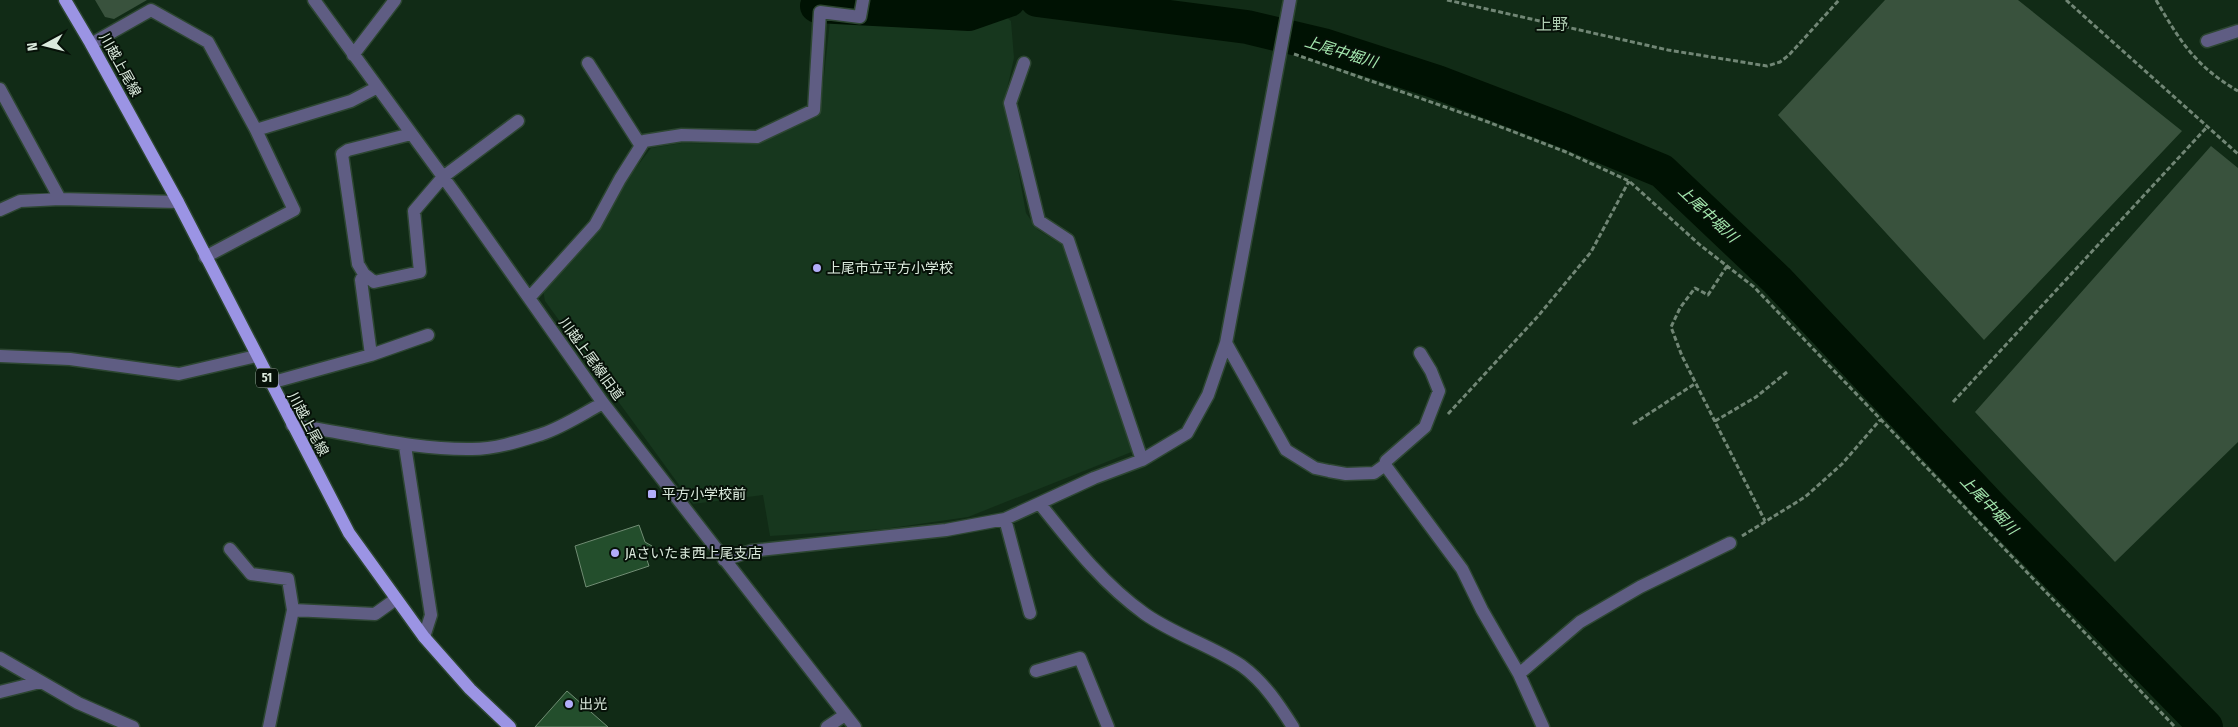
<svg xmlns="http://www.w3.org/2000/svg" width="2238" height="727" font-family="'Fira Sans Condensed','Noto Sans JP',sans-serif">
<style>
.built{fill:#17371e}
.green{fill:#39523d}
.lines{fill:none;stroke-linecap:round;stroke-linejoin:round}
.river{stroke:#001203;stroke-width:34}
.building{fill:#234e2c;stroke:#708c73}
.minor-casing{stroke:#2d4632;stroke-width:15}
.major-casing{stroke:#2d4632;stroke-width:15}
.path{stroke:#718675;stroke-width:3;stroke-dasharray:5 2.5;stroke-linecap:butt}
.minor{stroke:#5f5d83;stroke-width:12}
.major{stroke:#9b94e4;stroke-width:12}
.poi-dot{fill:#b2adf9;stroke:#061108;stroke-width:2}
.labels{text-anchor:middle;dominant-baseline:central;stroke-width:4;stroke-linejoin:round;paint-order:stroke}
.shield{fill:#061108;stroke:#9ba99d;stroke-width:1}
.shield-label{font-size:12px;font-weight:bold;fill:#dbeadd}
.street-label{font-size:14px;fill:#dbeadd;stroke:#061108}
.poi-label{font-size:14px;fill:#dbeadd;stroke:#061108;text-anchor:start}
.water-label{font-size:15px;font-style:italic;fill:#a6eab0;stroke:#061108}
.quarter-label{font-size:16px;fill:#afcdb2;stroke:#061108}
</style>
<rect width="100%" height="100%" fill="#112b16"/>
<path class="built" d="M1004,15l7,6 3,37 -9,40 21,115 12,17 26,16 70,205 -166,66 -84,12 -114,7 -7,-41 -70,9 -148,-203 -2,-11 108,-142 31,-5 71,1 67,-31 10,-92 140,5 24,-10z"/>
<path class="green" d="M95,0h52l-33,19 -9,-2z
M1885,0h133l164,131 -198,209 -206,-225z
M2211,146l27,22v274l-123,120 -140,-150z"/>
<g class="lines">
<path class="river" d="M1037,0l210,27 76,18 114,37 128,49 97,40 115,109 213,226 216,221
M817,6l152,8 40,-14"/>
</g>
<path class="building" d="M639,525l6,17 7,4 -7,8 4,12 -63,21 -11,-41z
M567,691l41,36h-73z"/>
<g class="lines">
<g class="minor-casing">
<path id="minor" d="M314,0l143,196 146,207 252,324
M2207,41l31,-10
M91,44l60,-34 57,32 48,88 38,80 -89,47
M353,55l42,-55
M588,63l53,83
M1024,63l-14,40 29,118 29,19 74,220
M0,89l60,110
M256,130l95,-29 25,-13
M411,134l-63,16 -6,4 16,110 6,10 10,8 46,-10 -6,-61 29,-34 75,-56
M0,210l20,-9 40,-2 118,3
M364,274l-3,6 10,75
M529,298l66,-73 25,-46 24,-38 38,-6 75,2 57,-27 6,-98 40,5 3,-17
M1226,343l60,107 29,18 14,3 17,3 28,-1 11,-8 77,104 20,41 37,64 24,53
M0,356l70,3 109,15 77,-18
M270,383l101,-28 57,-20
M292,425c60,8 119,25 180,24 24,0 48,-8 70,-15 21,-7 42,-21 61,-31
M405,446l26,169 -7,22
M1385,465l1,-4 39,-34 14,-36 -8,-20 -11,-18
M1040,504c32,40 63,80 105,110 30,21 67,32 97,52 22,16 37,39 51,61
M1005,519l25,94
M230,549l21,25 37,5 5,31 -24,117
M724,560l27,-9 195,-21 59,-11 89,-41 48,-18 45,-27 21,-38 18,-52 64,-343
M293,610l82,4 21,-15
M0,658l78,45 55,24
M1036,671l44,-13 28,69
M1519,674l61,-52 60,-35 90,-44
M0,692l40,-10
M827,727l18,-12"/>
</g>
<g class="major-casing">
<path id="major" d="M65,0l26,44 87,158 171,331 75,104 46,52 40,38"/>
</g>
<path class="path" d="M1447,0l221,50 99,16 13,-4 9,-7 50,-55
M2066,0l172,154
M2156,0c24,41 39,66 82,91
M1294,54l194,68 78,30 63,29 71,64 54,42 421,440
M1727,266l-19,29 -13,-7 -15,20 -9,19 11,29 83,165
M1953,402l254,-275
M1448,414l91,-99 52,-63 38,-71
M1715,421l41,-24 31,-25
M1633,424l63,-41
M1742,536l63,-39 37,-33 38,-44"/>
<use href="#minor" class="minor"/>
<use href="#major" class="major"/>
</g>
<g class="poi-dot">
<circle cx="817" cy="268" r="5"/>
<rect x="647" y="489" width="10" height="10" rx="2.5"/>
<circle cx="615" cy="553" r="5"/>
<circle cx="569" cy="704" r="5"/>
</g>
<g class="labels">
<rect class="shield" x="256" y="368.5" width="22" height="19" rx="4"/>
<g class="shield-label">
<text x="267" y="378">51</text>
</g>
<g class="street-label">
<text transform="translate(120 65) rotate(61)">川越上尾線</text>
<text transform="translate(591 359) rotate(54)">川越上尾線旧道</text>
<text transform="translate(308 424) rotate(62)">川越上尾線</text>
</g>
<g class="poi-label">
<text x="827" y="268">上尾市立平方小学校</text>
<text x="662" y="494">平方小学校前</text>
<text x="625" y="553">JAさいたま西上尾支店</text>
<text x="579" y="704">出光</text>
</g>
<g class="water-label">
<text transform="translate(1341 52) rotate(17)">上尾中堀川</text>
<text transform="translate(1708 214) rotate(43)">上尾中堀川</text>
<text transform="translate(1989 505) rotate(46)">上尾中堀川</text>
</g>
<g class="quarter-label">
<text x="1552" y="24">上野</text>
</g>
</g>
<g transform="translate(45 45) rotate(263)" stroke="#061108" stroke-width="4" paint-order="stroke">
<path d="M0-4L9 19L0 12L-9 19Z" fill="#dbeadd"/>
<text y="-8" font-size="14" font-weight="bold" text-anchor="middle" fill="#dbeadd">N</text>
</g>
</svg>
